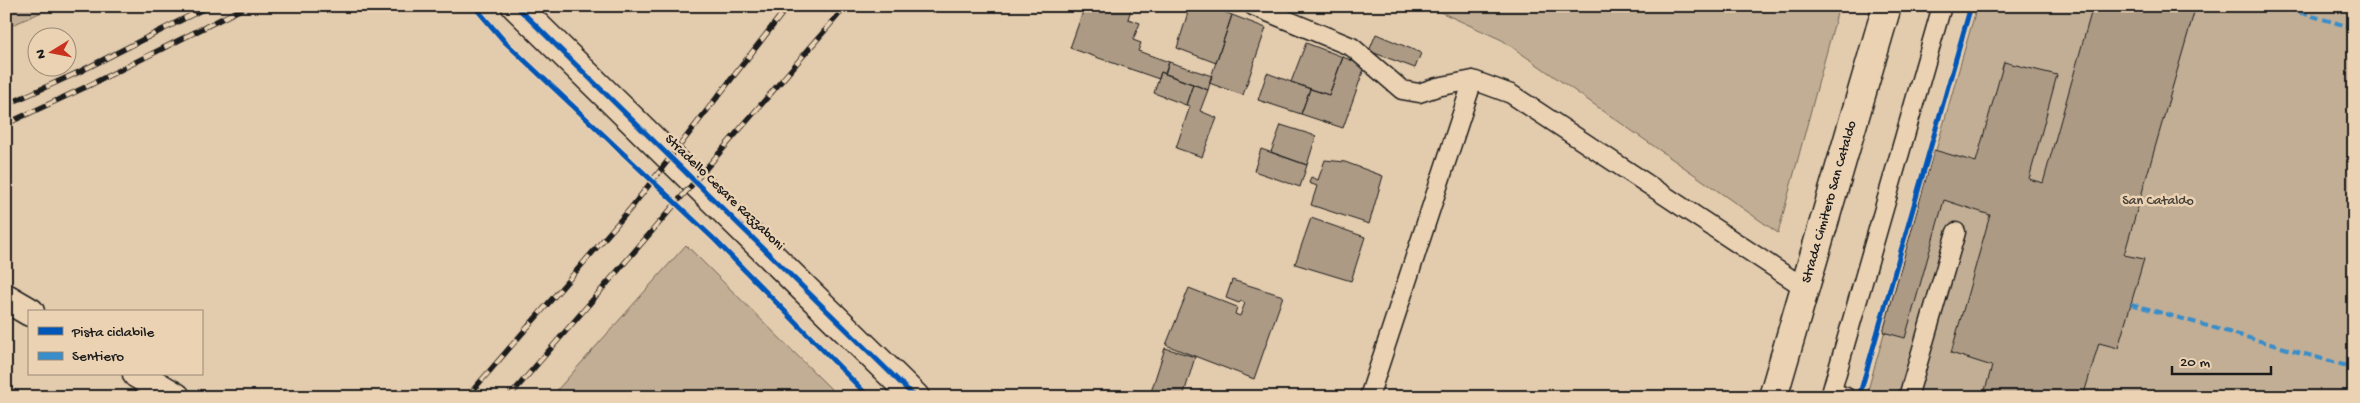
<svg xmlns="http://www.w3.org/2000/svg" width="2360" height="403" font-family="'Gochi Hand',sans-serif">
<style>
.green{fill:#c2ae95;stroke:#6f6558}
.building{fill:#ac9a85;stroke:#1c1c1c}
.lines{fill:none;stroke-linecap:round;stroke-linejoin:round}
.service-casing{stroke:#1c1c1c;stroke-width:21}
.minor-casing{stroke:#1c1c1c;stroke-width:31}
.tertiary-casing{stroke:#1c1c1c;stroke-width:31}
.service{stroke:#ebd2b3;stroke-width:18}
.minor{stroke:#ebd2b3;stroke-width:28}
.tertiary{stroke:#ebd2b3;stroke-width:28}
.rail-casing{stroke:#1c1c1c;stroke-width:5.5}
.rail{stroke:#ebd2b3;stroke-width:4;stroke-dasharray:11;stroke-linecap:butt}
.quiet{stroke:#388dca;stroke-width:4;stroke-dasharray:8 4;stroke-linecap:butt}
.cycleway-casing{stroke:#ebd2b3;stroke-width:8}
.cycleway{stroke:#0057b8;stroke-width:5}
.labels{text-anchor:middle;dominant-baseline:central;stroke-width:5;stroke-linejoin:round;paint-order:stroke}
.street-label{font-size:14px;fill:#1c1c1c;stroke:#ebd2b3}
.park-label{font-size:14px;fill:#46403a;stroke:#ebd2b3}
</style>
<rect width="100%" height="100%" fill="#e3cbad"/>
<filter id="ink" filterUnits="userSpaceOnUse"><feTurbulence type="fractalNoise" baseFrequency=".02" numOctaves="2"/><feDisplacementMap in="SourceGraphic" scale="10" xChannelSelector="R" yChannelSelector="G"/><feConvolveMatrix kernelMatrix="1 2 1 2 8 2 1 2 1" color-interpolation-filters="sRGB"/></filter>
<g filter="url(#ink)">
<path class="green" d="M6,6h49l-49,22z
M1427,6h412l-61,227 -276,-193z
M1977,6h377v391h-488z
M686,245l153,152h-288z"/>
<path class="building" d="M1085,6h47l-4,13 12,4 -7,17 8,3 -3,8 31,11 -4,12 -4,-2 -2,7 -89,-31z
M1190,6h18l24,9 -16,48 -39,-15z
M2093,6h112l-2,6 -8,-3 -71,246 20,4 -26,89 -19,-5 -16,54h-100l9,-31 -41,-13 39,-138 -46,-15 -39,138 -22,-6 51,-182 42,12 28,-100 53,13 -28,104 14,4z
M1232,15l34,13 -23,67 -34,-12z
M1376,34l45,19 -6,15 -46,-17z
M1306,43l37,14 -14,38 -38,-13z
M1343,57l22,9 -22,62 -42,-14 9,-25 19,6z
M1169,62l43,14 -4,14 -43,-16z
M1161,72l32,12 -7,21 -32,-12z
M1267,73l43,16 -9,25 -43,-14z
M1193,84l15,6 -8,21 17,7 -15,39 -26,-9 14,-42 -4,-1z
M1281,125l35,11 -9,29 -36,-13z
M1261,149l46,16 -7,22 -46,-16z
M1325,160l20,2 38,14 -14,48 -58,-19 6,-19 -8,-3 2,-6 7,3z
M1311,218l54,19 -14,44 -56,-17z
M1232,280l51,16 -29,83 -88,-34 23,-57 48,19 -2,7 5,2 5,-13 -4,-2 -2,2 -13,-5z
M1165,348l30,9 -12,40 -33,-2z"/>
<g class="lines">
<g class="service-casing">
<path id="service" d="M1253,6l99,41 50,43 17,3 18,-6 36,-7 38,14 294,194
M1832,392l14,5
M1369,397l104,-317
M1830,397l112,-391
M1908,397l48,-165"/>
</g>
<g class="minor-casing">
<path id="minor" d="M6,298l24,14
M137,374l39,23"/>
</g>
<g class="tertiary-casing">
<path id="tertiary" d="M516,6l399,391
M1773,397l114,-391"/>
</g>
<use href="#service" class="service"/>
<use href="#minor" class="minor"/>
<use href="#tertiary" class="tertiary"/>
<g class="rail-casing">
<path id="rail" d="M6,105l73,-33 130,-66
M6,124l82,-38 159,-80
M467,397l164,-189 157,-202
M509,397l337,-391"/>
</g>
<use href="#rail" class="rail"/>
<path class="quiet" d="M2277,6l77,22
M2131,304l223,64"/>
<g class="cycleway-casing">
<path id="cycleway" d="M474,6l31,36 210,198 154,157
M516,6l399,391
M1859,397l112,-391"/>
</g>
<use href="#cycleway" class="cycleway"/>
</g>
</g>
<g class="labels">
<g class="street-label">
<text transform="translate(724 193) rotate(44)">Stradello Cesare Razzaboni</text>
<text transform="translate(1830 202) rotate(-74)">Strada Cimitero San Cataldo</text>
</g>
<g class="park-label">
<text x="2158" y="201">San Cataldo</text>
</g>
</g>
<rect width="2360" height="403" fill="none" stroke="#ebd2b3" stroke-width="25"/>
<rect x="12" y="12" width="2335" height="378" fill="none" stroke="#1c1c1c" stroke-width="2" filter="url(#ink)"/>
<rect x="28" y="310" width="175" height="65" fill="#ebd2b3" stroke="#988977"/>
<rect x="38" y="327" width="25" height="8" fill="#0057b8" stroke="#988977"/>
<text x="72" y="336" font-size="15" fill="#1c1c1c">Pista ciclabile</text>
<rect x="38" y="352" width="25" height="8" fill="#388dca" stroke="#988977"/>
<text x="72" y="360" font-size="15" fill="#1c1c1c">Sentiero</text>
<g transform="translate(52 52) rotate(260)"><circle r="24" fill="#ebd2b3" stroke="#988977"/>
<path d="M0-4L9 19L0 12L-9 19Z" fill="#c8321e"/>
<text y="-8" font-size="14" font-weight="bold" text-anchor="middle" fill="#1c1c1c">N</text>
</g>
<path d="M2172 366v8h99v-8" fill="none" stroke="#1c1c1c" stroke-width="2.5"/>
<text x="2180" y="366" font-size="15" fill="#1c1c1c" stroke="#ebd2b3" stroke-width="4" paint-order="stroke">20 m</text>
</svg>
